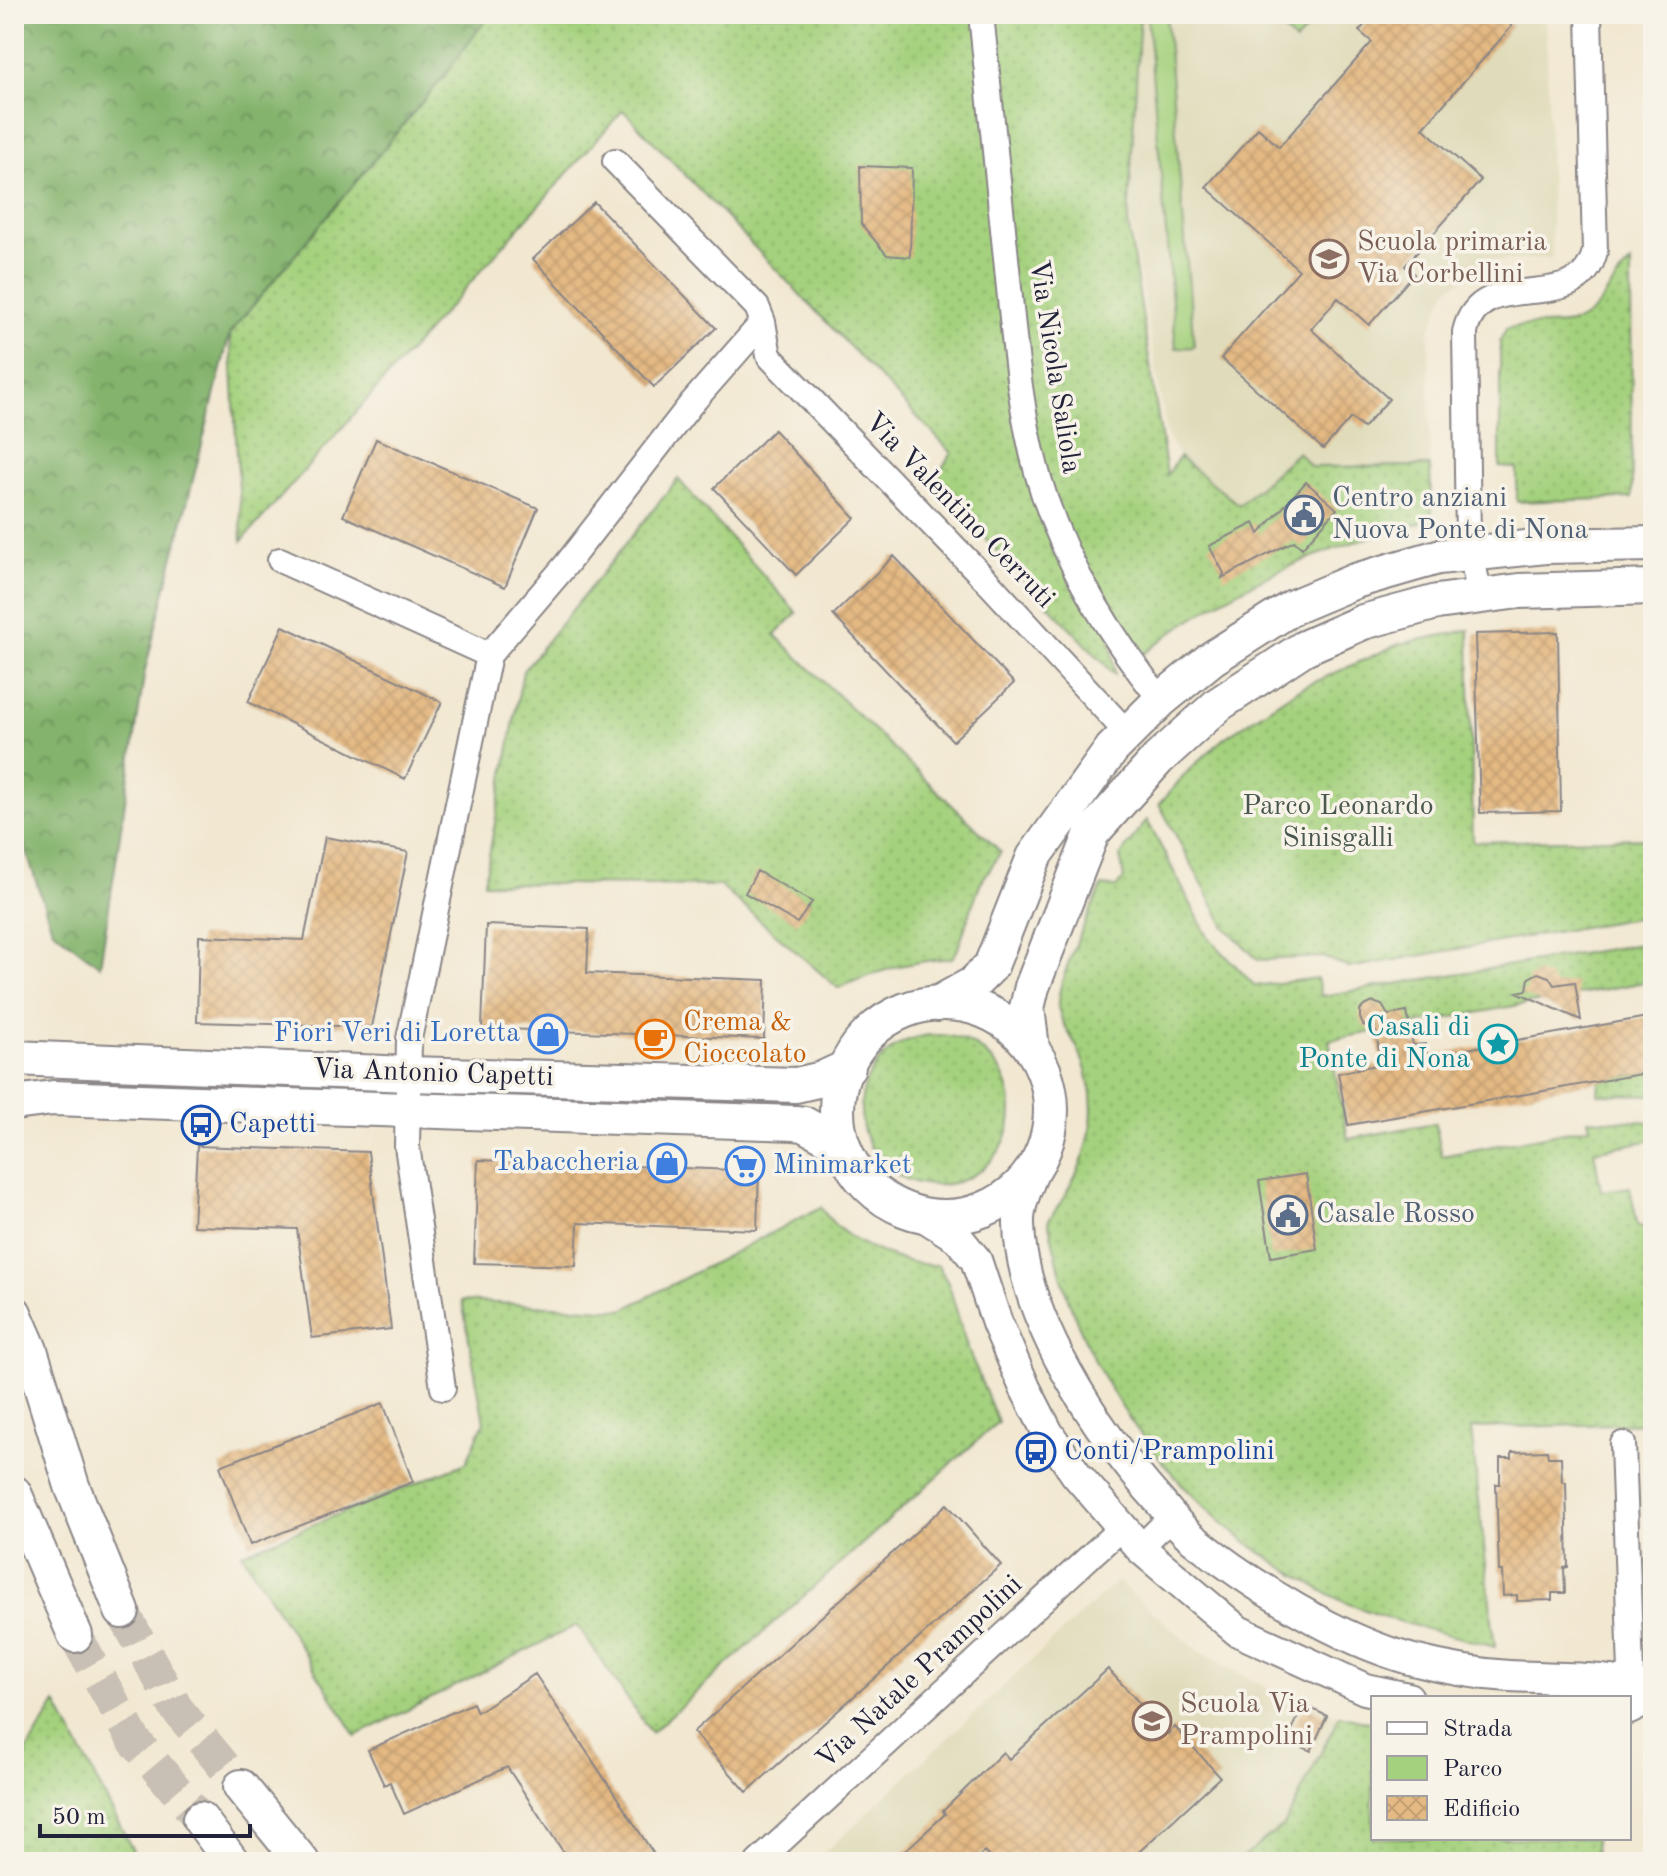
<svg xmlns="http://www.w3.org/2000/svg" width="1667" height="1876" font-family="'Old Standard TT',serif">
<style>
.built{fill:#e0dcbb}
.green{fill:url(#green-dots);stroke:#637a5c;stroke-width:2}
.forest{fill:url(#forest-crowns);stroke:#526a54;stroke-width:2}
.pitch{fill:#a4d17d;stroke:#637a5c;stroke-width:2}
.building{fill:url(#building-cross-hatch)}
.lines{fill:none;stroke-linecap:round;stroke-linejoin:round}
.secondary-tunnel{stroke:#c8c0b4;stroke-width:34;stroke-dasharray:34 17;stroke-linecap:butt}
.minor-casing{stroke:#8a8586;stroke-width:28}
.tertiary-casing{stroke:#8a8586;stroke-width:34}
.secondary-casing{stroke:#8a8586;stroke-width:38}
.minor{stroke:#fff;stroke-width:24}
.tertiary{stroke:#fff;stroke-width:30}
.secondary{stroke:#fff;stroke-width:34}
.labels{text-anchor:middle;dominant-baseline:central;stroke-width:7;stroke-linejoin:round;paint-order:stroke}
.education-label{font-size:28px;fill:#785e54;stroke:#f7f3e8;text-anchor:start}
.street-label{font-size:28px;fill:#22223b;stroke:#f7f3e8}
.service-label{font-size:28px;fill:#4e5e75;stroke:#f7f3e8;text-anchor:start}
.park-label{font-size:28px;fill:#49574f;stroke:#f7f3e8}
.food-label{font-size:28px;fill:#c56008;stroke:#f7f3e8;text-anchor:start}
.culture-label{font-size:28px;fill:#0d838f;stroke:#f7f3e8;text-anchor:end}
.shop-label{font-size:28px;fill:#366cbe;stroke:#f7f3e8;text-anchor:end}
.transit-label{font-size:28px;fill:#164399;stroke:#f7f3e8;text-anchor:start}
</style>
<defs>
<pattern id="green-dots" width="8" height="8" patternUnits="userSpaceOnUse" patternTransform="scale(2)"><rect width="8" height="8" fill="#a4d17d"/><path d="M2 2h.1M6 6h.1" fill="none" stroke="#8db36d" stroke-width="1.8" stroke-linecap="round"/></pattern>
<pattern id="forest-crowns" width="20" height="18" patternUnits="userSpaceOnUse" patternTransform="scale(2)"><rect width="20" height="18" fill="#83b36c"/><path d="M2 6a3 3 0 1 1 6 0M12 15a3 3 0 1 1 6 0" fill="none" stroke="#6b915a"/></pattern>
<pattern id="building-cross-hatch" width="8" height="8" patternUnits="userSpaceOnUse" patternTransform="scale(2)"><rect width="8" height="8" fill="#e4b983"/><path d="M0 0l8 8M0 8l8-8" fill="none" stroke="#c39f72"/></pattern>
</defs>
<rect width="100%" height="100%" fill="#f7f3e8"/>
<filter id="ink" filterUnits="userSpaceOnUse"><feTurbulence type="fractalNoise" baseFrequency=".0125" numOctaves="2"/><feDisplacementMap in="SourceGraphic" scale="16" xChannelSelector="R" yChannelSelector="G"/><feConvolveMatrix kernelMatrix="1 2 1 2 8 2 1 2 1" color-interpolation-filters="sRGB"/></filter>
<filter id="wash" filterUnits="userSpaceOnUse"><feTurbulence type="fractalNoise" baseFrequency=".006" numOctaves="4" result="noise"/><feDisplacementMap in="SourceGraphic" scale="32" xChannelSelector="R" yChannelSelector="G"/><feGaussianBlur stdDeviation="1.8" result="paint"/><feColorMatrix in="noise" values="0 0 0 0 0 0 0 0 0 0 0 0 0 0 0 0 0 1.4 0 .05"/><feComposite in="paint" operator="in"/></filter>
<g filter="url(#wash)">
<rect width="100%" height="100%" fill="#f2e8d2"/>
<path class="built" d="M1141,14h405l6,244 -63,3 -43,29 -17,43 1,133 -119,1 -13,-15 -59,53 -60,-48 -12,-21 -37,-220z
M1117,1581l80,69 73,40 70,25 -55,109 -48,38h-423z"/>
<path class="green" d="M486,14h654l-12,208 39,253 12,-18 60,48 59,-53 13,15 119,-1 2,54c-106,26 -204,65 -288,134l-39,-63 10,84 -183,-192 20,-30 -329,-343 -381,431 -12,-208z
M1631,263l1,235 -115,4v-34l-17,-1v-126l6,-12c23,-7 48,-1 69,-7 28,-9 35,-43 56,-59z
M678,479l119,134 -22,22 226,217 -21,32 -23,67 -5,7c-46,4 -72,12 -114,30l-118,-102 -236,-3 39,-212z
M1469,630l4,212 180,-4v77l-304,53 -26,-11 -65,3 -33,-33 -66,-123 31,-35 34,-31 73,-48 102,-46z
M1147,820l61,117 47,49 62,-8 4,18 332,-54v34l-8,6 -316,58 19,99 87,-16 7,33 148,-29 -2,-8 65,3v18l-59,11 7,40 29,-4 8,40 15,-2v198l-182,5 24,219c-48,-13 -99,-24 -146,-43 -15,-6 -29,-15 -43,-23 -108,-60 -193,-161 -236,-277 -10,-27 -15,-56 -22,-83 37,-51 58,-103 33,-165 -6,-16 -21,-33 -23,-50 -2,-24 33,-96 44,-120l15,1 7,-9 -4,-22z
M861 1110a75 75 0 1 1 150 0a75 75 0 1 1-150 0Z
M1653,1072v23l-55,-1 1,-13z
M821,1207c19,34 79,58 117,58l11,20 18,62 31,75 -347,311 -74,-108 -221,111 -114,-183 224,-90 18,-41 -22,-121 161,9z
M56,1703l83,159h-125v-90z
M1340,1715l33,8v115h222l1,24h-359l48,-38z"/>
<path class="forest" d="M14,14h476l-45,61 -215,258 -85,337 -45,296 -48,-37 -38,-114z"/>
<path class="pitch" d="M1147,14h19l28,333 -18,1z
M1265,14h54l-23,28z"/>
<g id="blocks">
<path class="building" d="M1374,14h124l14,12 -89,102 58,52 -76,86 9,8 -45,51 -31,-27 -27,31 78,70 -26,29 -12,-10 -28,31 -102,-91 78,-88 -93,-83 52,-59 21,19 93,-105 -13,-11z
M860,166l52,2 -2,89 -23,-2 -26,-31z
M594,202l122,126 -62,59 -121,-128z
M774,430l81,88 -59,57 -82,-87z
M376,439l162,69 -33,79 -162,-71z
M1306,482l31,27 -35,39 -8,-7 -72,37 2,-5 -15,-27 45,-23 5,11z
M894,556l120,127 -61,58 -120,-126z
M283,626l159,76 -37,77 -157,-77z
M1558,632l3,179 -81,2 -5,-179z
M325,837l83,15 -36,175 -175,-5 2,-86 105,4z
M757,871l55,31 -15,21 -52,-30z
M486,925l103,4 -2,44 179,7 -2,59 -282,-11z
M1538,973l11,4 5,8 21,-3 6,38 -64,-28 10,-2 2,-12z
M1373,1002l9,3 6,10 19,-3 6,33 12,-1 2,12 226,-40v56l-305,53 -10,-52 43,-9 -5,-32 -13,-7 -3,-7v-8l4,-4z
M197,1146l171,6 23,177 -79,9 -15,-109 -104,-3z
M478,1160l281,11 -2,59 -179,-7 -2,43 -102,-3z
M1306,1174l11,75 -46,8 -12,-76z
M383,1403l30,79 -163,63 -30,-79z
M1547,1451l1,6h13l1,25h4l2,85 -4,1 1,25h-13v7l-35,1v-6l-14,1 -1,-25h-3l-3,-87h4v-26h12v-6z
M947,1504l54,61 -254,227 -54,-60z
M1108,1669l60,65 7,-7 45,50 -92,85h-134l-10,-10 -11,10h-80l52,-48 -2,-3 60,-59 6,7z
M535,1674l83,125 41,63h-89l-63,-95 -103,47 -14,-32 -6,3 -16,-35 105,-47 4,9z
M1304,1705l23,11 -16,35 -24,-11z"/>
</g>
</g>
<g filter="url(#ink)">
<use href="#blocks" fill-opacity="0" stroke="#8a8586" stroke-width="2"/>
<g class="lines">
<path class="secondary-tunnel" d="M122,1611l54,97 65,79
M75,1635l59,105 66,79"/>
<g class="minor-casing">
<path id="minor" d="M981,14c9,85 17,169 26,254 7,68 12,138 30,204 23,84 70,160 124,228
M615,161l142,146 6,15
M280,560l209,95
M1480,596l-12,-57 -3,-207c16,-71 114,-11 130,-81l-6,-237
M443,1388l-36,-242 2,-107 80,-384 76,-89 126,-162 72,-82 6,34 218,225 141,153
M1623,1444l9,257
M1140,1548l32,-32
M758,1862l364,-335"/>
</g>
<g class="tertiary-casing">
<path id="tertiary" d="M1038,1160c-7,19 -20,43 -19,64 2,94 79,209 140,277 10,12 20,26 32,36 61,49 146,102 222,123 31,8 64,14 96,16 49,3 97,-1 144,14
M922,1215l36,23 18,22 21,63 28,65 23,45 28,41 64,74 98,83 127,58 43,9
M1629,1709l24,-12"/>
</g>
<g class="secondary-casing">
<path id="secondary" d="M837 1110a107 107 0 1 1 214 0a107 107 0 1 1-214 0Z
M937,1004l36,-20 18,-18 43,-109 78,-108 49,-49 50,-41 82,-52 62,-26 83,-24 108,-11 107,-2
M1032,1048l-5,-40 5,-21 60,-154 66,-74 61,-55 85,-56 59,-26 74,-20 82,-11 134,-4
M14,1058l395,16 387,11 26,-6 26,-12
M14,1103l39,-5 742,25 9,1 36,20
M14,1313l16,37 42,136 50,125
M14,1493l61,142
M241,1787l61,75
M200,1819l32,43"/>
</g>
<use href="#minor" class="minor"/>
<use href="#tertiary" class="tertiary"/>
<use href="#secondary" class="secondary"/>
</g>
</g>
<defs>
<g id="school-ring" transform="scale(2)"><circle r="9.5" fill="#f7f3e8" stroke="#8d6e63" stroke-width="1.5"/><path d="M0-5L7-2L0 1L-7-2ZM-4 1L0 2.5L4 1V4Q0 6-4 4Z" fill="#8d6e63"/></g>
<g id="civic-ring" transform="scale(2)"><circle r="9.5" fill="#f7f3e8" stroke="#5c6f8a" stroke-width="1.5"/><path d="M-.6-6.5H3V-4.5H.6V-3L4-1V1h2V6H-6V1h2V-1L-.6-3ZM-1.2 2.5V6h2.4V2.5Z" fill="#5c6f8a"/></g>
<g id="shop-ring" transform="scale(2)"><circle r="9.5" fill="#f7f3e8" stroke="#3f7fe0" stroke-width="1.5"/><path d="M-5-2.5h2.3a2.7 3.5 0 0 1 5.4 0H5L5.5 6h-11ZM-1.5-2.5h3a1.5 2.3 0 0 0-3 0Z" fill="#3f7fe0"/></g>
<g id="cafe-ring" transform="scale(2)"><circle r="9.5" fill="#f7f3e8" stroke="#e8710a" stroke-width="1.5"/><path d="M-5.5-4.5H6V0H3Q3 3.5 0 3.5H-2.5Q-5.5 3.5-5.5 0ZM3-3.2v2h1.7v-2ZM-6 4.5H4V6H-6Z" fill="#e8710a"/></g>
<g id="sight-ring" transform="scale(2)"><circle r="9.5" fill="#f7f3e8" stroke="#0f9aa8" stroke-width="1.5"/><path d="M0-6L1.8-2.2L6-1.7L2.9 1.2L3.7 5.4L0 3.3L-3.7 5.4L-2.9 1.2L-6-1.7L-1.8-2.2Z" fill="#0f9aa8"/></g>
<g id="bus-ring" transform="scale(2)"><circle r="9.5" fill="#f7f3e8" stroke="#1a4fb4" stroke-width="1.5"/><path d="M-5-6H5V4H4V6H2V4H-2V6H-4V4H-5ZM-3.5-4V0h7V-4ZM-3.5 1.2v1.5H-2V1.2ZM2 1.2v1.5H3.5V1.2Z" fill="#1a4fb4"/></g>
<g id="supermarket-ring" transform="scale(2)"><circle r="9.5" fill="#f7f3e8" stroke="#3f7fe0" stroke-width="1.5"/><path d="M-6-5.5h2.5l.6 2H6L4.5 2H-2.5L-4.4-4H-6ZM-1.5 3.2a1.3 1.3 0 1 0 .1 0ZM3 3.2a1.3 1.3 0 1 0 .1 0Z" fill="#3f7fe0"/></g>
</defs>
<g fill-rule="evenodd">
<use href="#school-ring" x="1329" y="259"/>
<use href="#civic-ring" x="1304" y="515"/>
<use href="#shop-ring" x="548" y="1034"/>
<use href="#cafe-ring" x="655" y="1039"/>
<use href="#sight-ring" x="1498" y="1044"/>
<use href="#bus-ring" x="201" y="1125"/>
<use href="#shop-ring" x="667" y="1163"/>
<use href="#supermarket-ring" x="745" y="1166"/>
<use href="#civic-ring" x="1288" y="1215"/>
<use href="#bus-ring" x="1036" y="1452"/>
<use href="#school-ring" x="1152" y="1721"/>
</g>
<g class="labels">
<g class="education-label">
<text x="1357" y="243">Scuola primaria<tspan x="1357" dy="32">Via Corbellini</tspan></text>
<text x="1180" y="1705">Scuola Via<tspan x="1180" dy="32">Prampolini</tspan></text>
</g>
<g class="street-label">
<text transform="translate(1054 367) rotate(81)">Via Nicola Saliola</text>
<text transform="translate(959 511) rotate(46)">Via Valentino Cerruti</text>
<text transform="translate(433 1074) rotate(2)">Via Antonio Capetti</text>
<text transform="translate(920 1673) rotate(-43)">Via Natale Prampolini</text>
</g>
<g class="service-label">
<text x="1332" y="499">Centro anziani<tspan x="1332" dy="32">Nuova Ponte di Nona</tspan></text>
<text x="1316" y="1215">Casale Rosso</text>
</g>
<g class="park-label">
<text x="1338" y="807">Parco Leonardo<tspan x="1338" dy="32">Sinisgalli</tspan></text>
</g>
<g class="food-label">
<text x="683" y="1023">Crema &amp;<tspan x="683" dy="32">Cioccolato</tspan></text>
</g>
<g class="culture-label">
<text x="1470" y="1028">Casali di<tspan x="1470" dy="32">Ponte di Nona</tspan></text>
</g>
<g class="shop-label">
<text x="520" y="1034">Fiori Veri di Loretta</text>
<text x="639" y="1163">Tabaccheria</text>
<text x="773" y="1166" text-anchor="start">Minimarket</text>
</g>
<g class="transit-label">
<text x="229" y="1125">Capetti</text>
<text x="1064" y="1452">Conti/Prampolini</text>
</g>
</g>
<rect width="1667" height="1876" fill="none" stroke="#f7f3e8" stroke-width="48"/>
<rect x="1371" y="1696" width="260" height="144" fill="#f7f3e8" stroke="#a29fa3" stroke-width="2"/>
<rect x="1387" y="1722" width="40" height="12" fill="#ffffff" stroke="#a29fa3" stroke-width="2"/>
<text x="1443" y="1736" font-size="24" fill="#22223b">Strada</text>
<rect x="1387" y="1756" width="40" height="24" fill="#a4d17d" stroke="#a29fa3" stroke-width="2"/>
<text x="1443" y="1776" font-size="24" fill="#22223b">Parco</text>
<rect x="1387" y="1796" width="40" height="24" fill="url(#building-cross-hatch)" stroke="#a29fa3" stroke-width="2"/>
<text x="1443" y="1816" font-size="24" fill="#22223b">Edificio</text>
<path d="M40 1824v12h210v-12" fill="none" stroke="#22223b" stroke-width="4"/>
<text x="52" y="1824" font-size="24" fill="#22223b" stroke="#f7f3e8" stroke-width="6" paint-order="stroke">50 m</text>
</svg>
